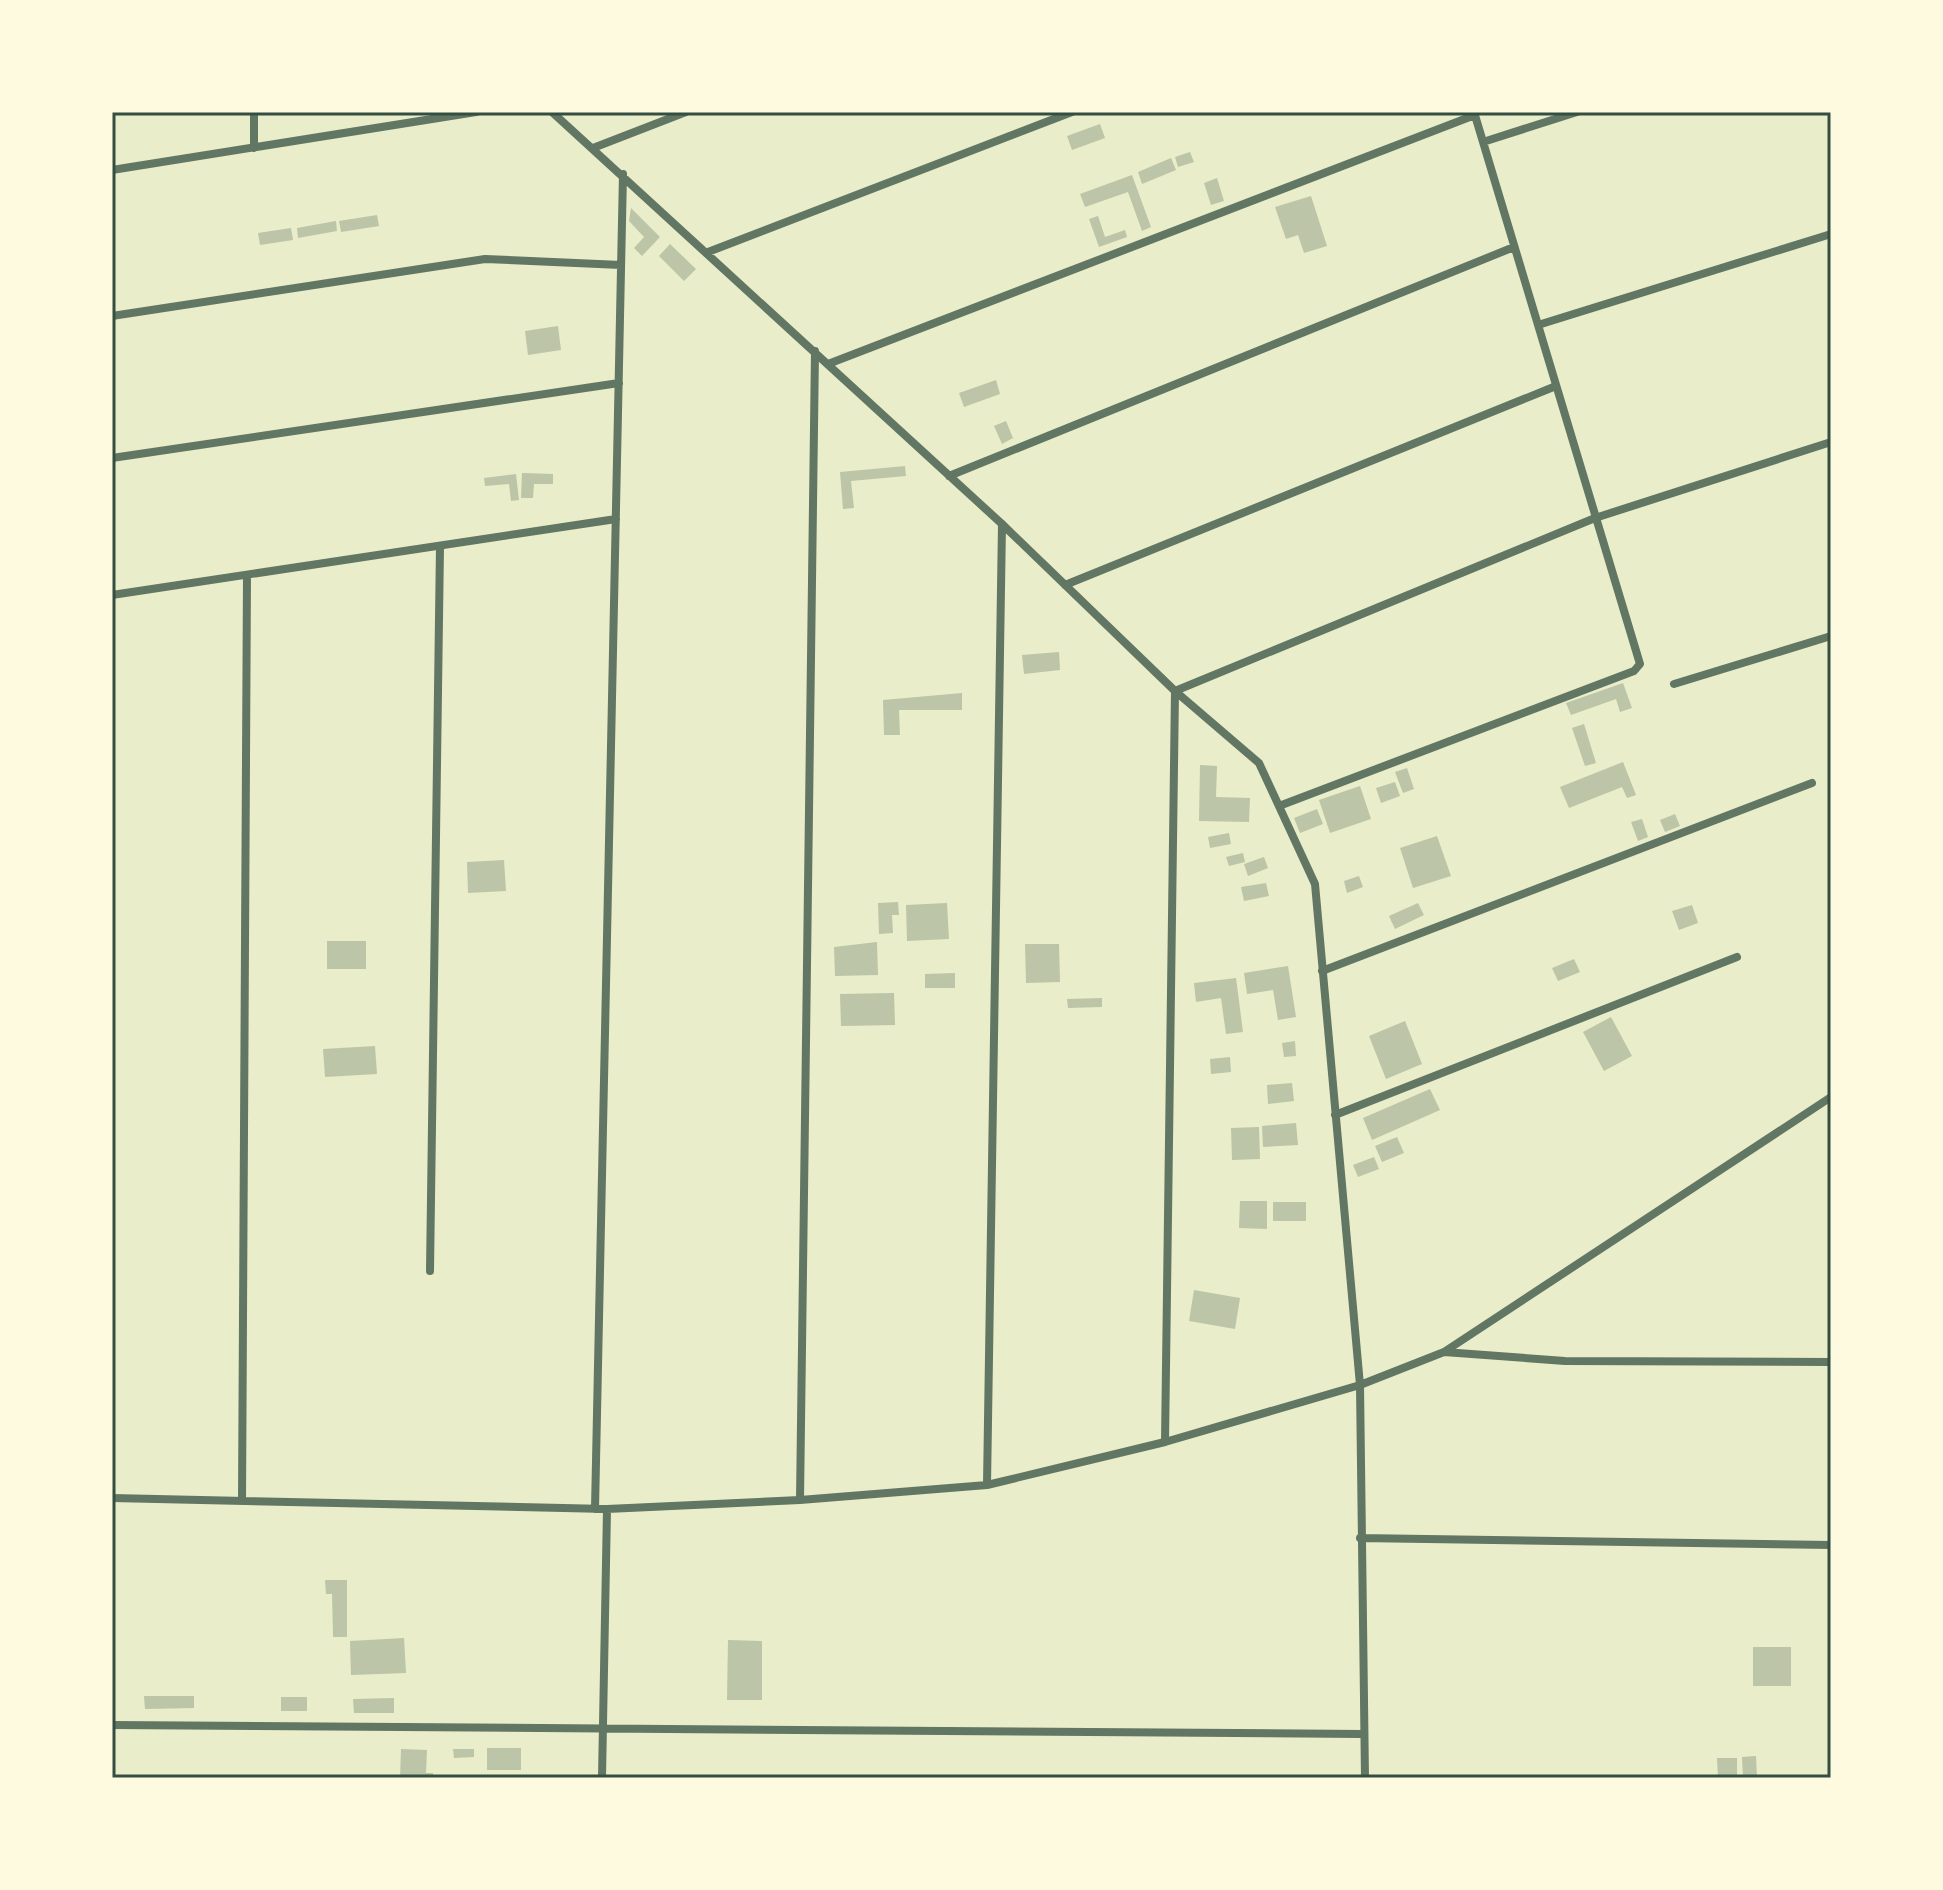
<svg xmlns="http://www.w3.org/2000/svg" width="1943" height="1890" font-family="Ubuntu,sans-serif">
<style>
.building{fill:#bcc5a7}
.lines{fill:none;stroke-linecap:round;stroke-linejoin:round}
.minor{stroke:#617663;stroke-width:8}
.neatline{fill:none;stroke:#344e41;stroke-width:3}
</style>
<rect width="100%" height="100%" fill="#e9edc9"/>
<path class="building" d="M1100,124l5,14 -33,12 -5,-14z
M1190,152l4,10 -16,5 -3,-10z
M1171,158l5,12 -34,14 -4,-12z
M1132,175l19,52 -9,4 -14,-39 -43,15 -5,-13z
M1217,178l7,23 -13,4 -7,-22z
M1311,196l16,50 -23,7 -6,-18 -12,4 -11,-32z
M631,208l29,29 -18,19 -8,-8 10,-11 -15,-16z
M377,215l2,11 -38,6 -2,-11z
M1098,216l7,21 20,-7 2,7 -28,10 -10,-28z
M336,221l1,10 -39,7 -1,-10z
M291,228l2,12 -33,5 -2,-12z
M670,244l26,25 -12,12 -25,-25z
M558,326l3,24 -33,5 -3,-24z
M996,380l4,14 -36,13 -5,-14z
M1006,421l7,17 -11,6 -8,-18z
M905,466l1,10 -55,5 3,27 -11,1 -3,-37z
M522,473l31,1v10h-19l-1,14h-12z
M516,474l3,26 -8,1 -2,-17 -24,2 -1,-8z
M1059,652l1,18 -36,4 -2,-19z
M1623,683l9,25 -12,4 -4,-13 -45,16 -5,-12z
M962,693v17h-63l1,25h-16l-1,-35z
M1584,724l12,39 -11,3 -13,-38z
M1623,762l13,33 -9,3 -5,-11 -53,21 -9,-21z
M1200,765l17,1 -1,31 34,1 -1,24 -50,-1z
M1407,768l7,21 -11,4 -8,-21z
M1395,782l5,14 -19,7 -5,-15z
M1360,786l11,33 -41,14 -11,-33z
M1317,809l6,15 -23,9 -6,-15z
M1675,814l5,12 -15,6 -5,-12z
M1642,819l6,18 -10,4 -7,-19z
M1229,833l2,11 -21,4 -2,-11z
M1437,836l14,40 -38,12 -13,-40z
M1243,853l2,9 -16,4 -3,-9z
M1264,857l4,11 -20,8 -4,-12z
M504,860l2,31 -38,2 -1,-31z
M1359,876l4,11 -16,6 -3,-12z
M1266,883l3,13 -25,5 -3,-14z
M898,902l1,13h-7l1,18 -14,1 -1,-31z
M947,903l2,36 -42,2 -1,-36z
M1418,903l6,12 -29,14 -6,-13z
M1692,905l6,18 -19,7 -7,-19z
M327,941h39v28h-39z
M877,942l1,33 -43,1 -1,-29z
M1025,944h34l1,38 -34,1z
M1574,959l6,13 -22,9 -6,-13z
M1288,966l8,51 -18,3 -5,-30 -26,4 -3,-21z
M955,973v15h-30v-14z
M1236,978l7,54 -17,2 -5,-36 -25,4 -2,-19z
M894,993l1,32 -54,1 -1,-32z
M1102,998v9l-34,1 -1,-9z
M1611,1017l21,39 -28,15 -21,-39z
M1405,1021l17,43 -36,15 -17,-43z
M1295,1041l1,15 -12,1 -2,-14z
M375,1046l2,28 -52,3 -2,-28z
M1230,1057l1,15 -20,2 -1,-15z
M1292,1083l2,18 -26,3 -1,-19z
M1430,1089l10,21 -68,30 -9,-22z
M1296,1123l2,22 -35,2 -1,-21z
M1259,1127l1,32 -28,1 -1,-32z
M1397,1137l7,16 -22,9 -7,-16z
M1374,1157l5,12 -21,8 -5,-12z
M1240,1201h27v28l-28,-1z
M1273,1202h33v19h-33z
M1194,1290l46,8 -5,31 -46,-8z
M325,1580h22v57h-14l-1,-43h-6z
M404,1638l2,35 -55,2 -1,-34z
M728,1640l34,1v59h-35z
M1753,1647h38v39h-38z
M144,1696h50v12l-49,1z
M281,1697h26v14h-26z
M394,1698v15h-40l-1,-14z
M487,1748h34v22h-34z
M401,1749l26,1 -1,23h7v5h-33z
M453,1749h21v8l-20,1z
M1756,1756l1,22h-14l-1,-21z
M1717,1758h20v20h-19z"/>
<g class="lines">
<path class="minor" d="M254,112v36
M552,112l450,412 173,167 84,72 56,121 45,501 5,393
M1483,142l94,-30
M593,148l93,-36
M112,170l364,-58
M708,252l364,-140
M112,316l373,-57 136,6
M1538,325l293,-91
M828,364l647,-249
M112,458l507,-75
M949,476l565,-229
M1065,585l491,-199
M112,595l504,-76
M1674,684l157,-48
M1279,806l355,-135 6,-7 -166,-552
M1322,971l490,-188
M1335,1115l402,-158
M430,1271l10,-725
M1444,1352l121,9 266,1
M1165,1442l10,-751 420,-173 236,-76
M987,1485l15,-961
M112,1498l495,11 193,-9 187,-15 178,-43 195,-57 84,-33 387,-255
M800,1500l15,-1149
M242,1501l5,-926
M595,1509l28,-1335
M1360,1538l471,7
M112,1725l1250,9
M602,1778l5,-269"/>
</g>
<rect width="1943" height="1890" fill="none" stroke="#fefae0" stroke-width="228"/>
<rect x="114" y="114" width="1715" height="1662" class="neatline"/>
</svg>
